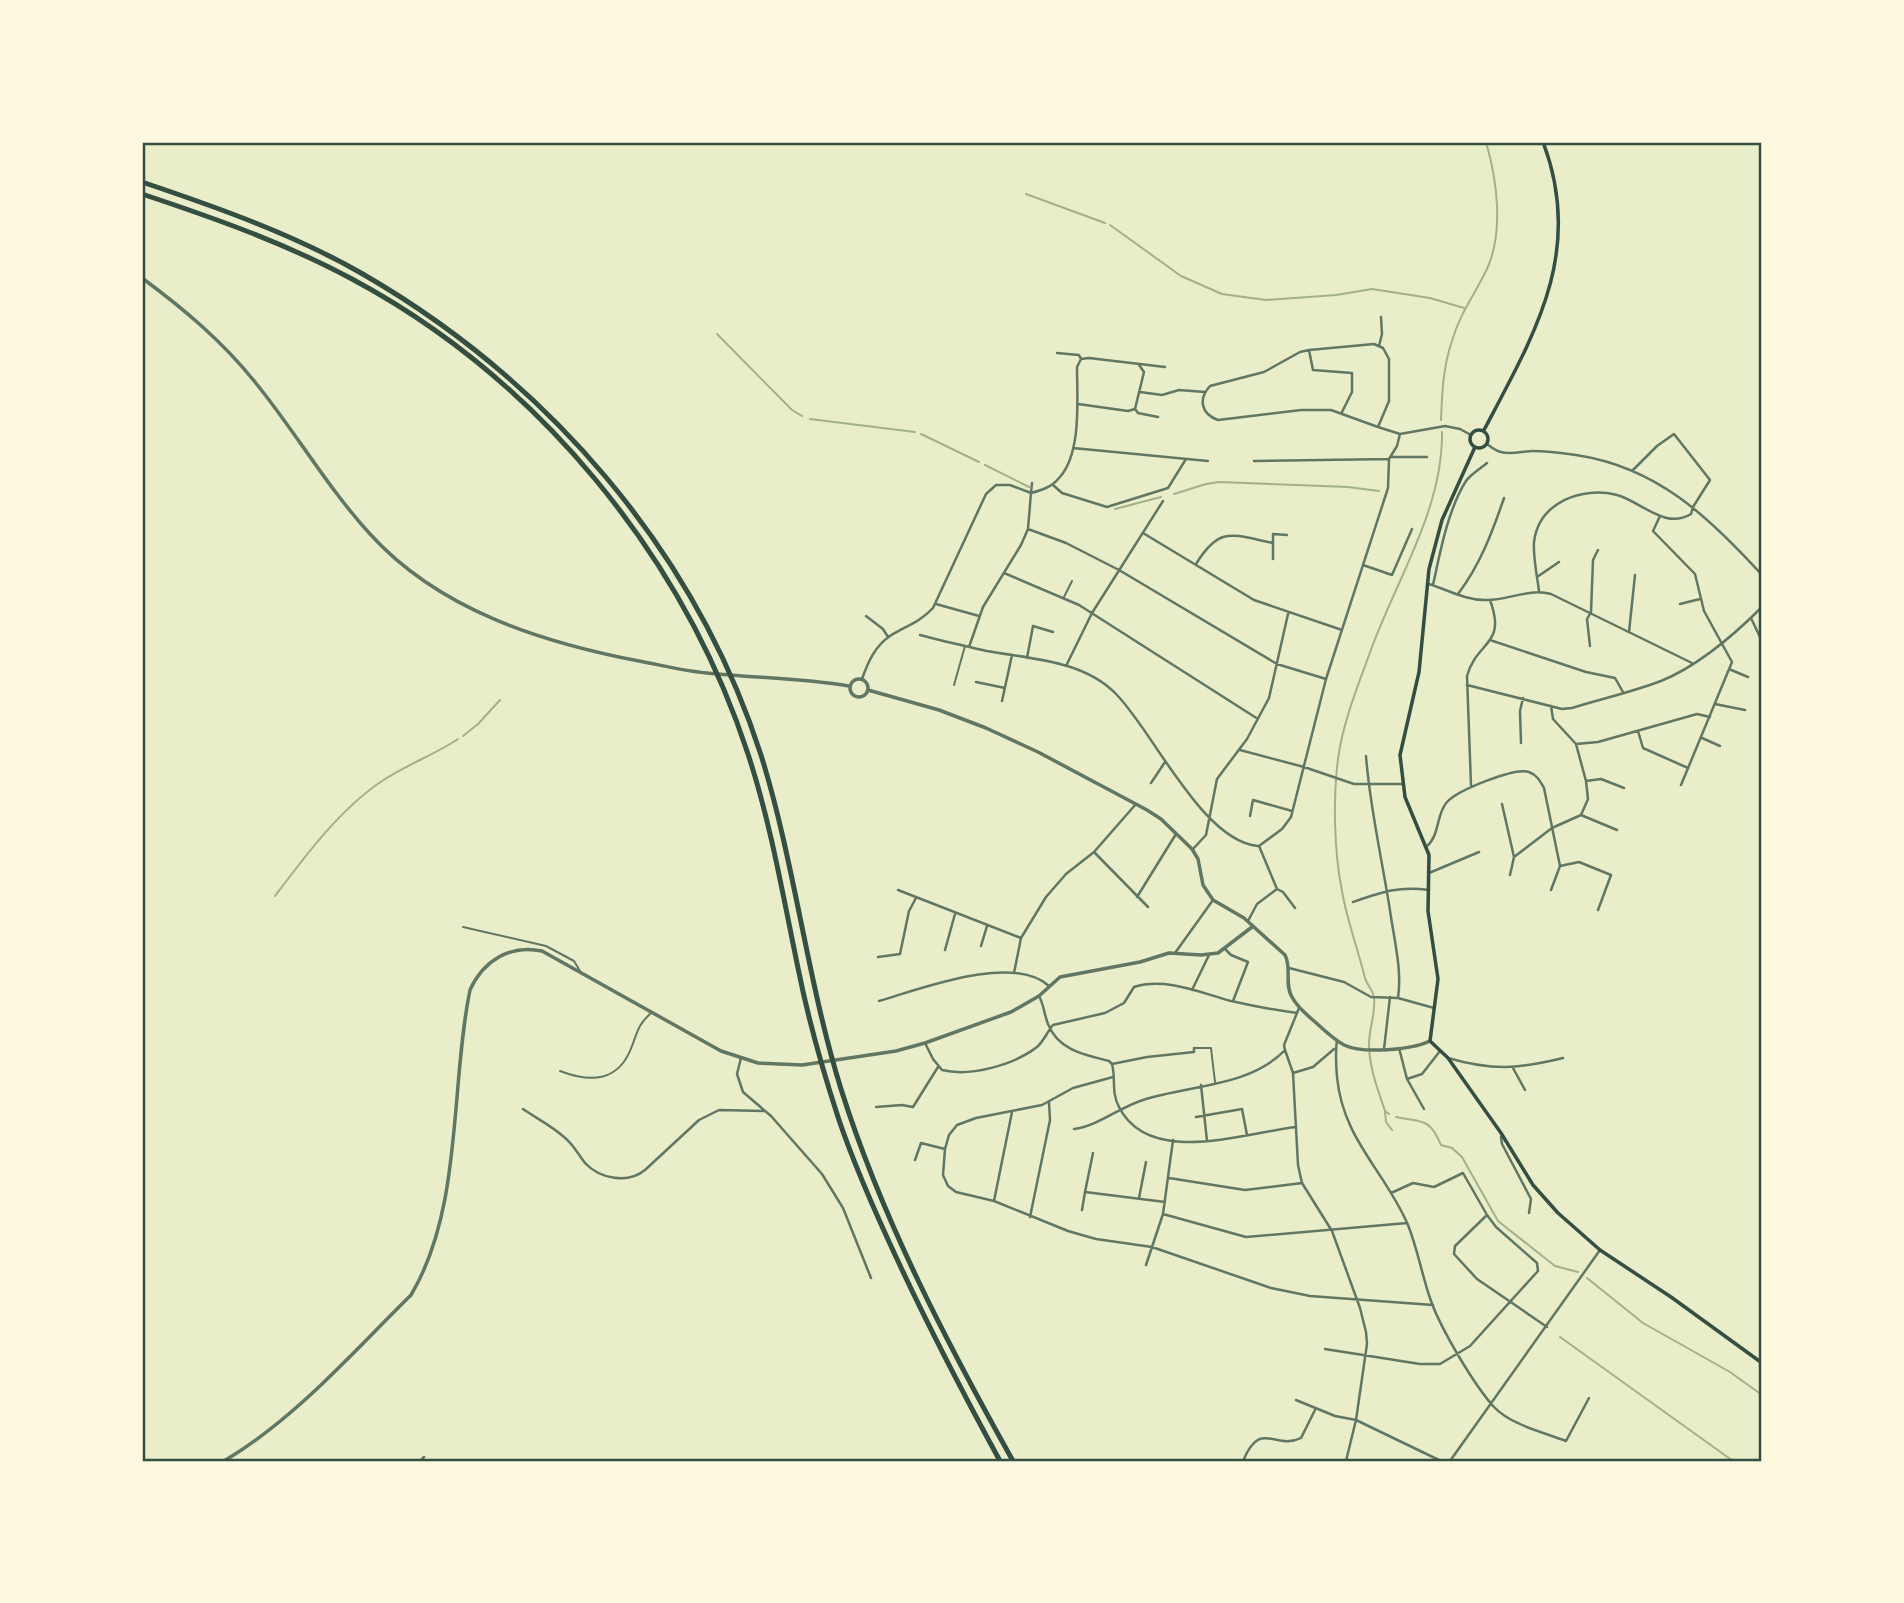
<svg xmlns="http://www.w3.org/2000/svg" width="1904" height="1603" font-family="'Noto Sans',sans-serif">
<style>
.lines{fill:none;stroke-linecap:round;stroke-linejoin:round}
.stream{stroke:#a3b18a;stroke-width:2}
.service{stroke:#617663;stroke-width:2}
.minor{stroke:#617663;stroke-width:2.5}
.tertiary{stroke:#617663;stroke-width:3.5}
.secondary{stroke:#344e41;stroke-width:3.5}
.motorway{stroke:#344e41;stroke-width:5}
.neatline{fill:none;stroke:#344e41;stroke-width:2.5}
</style>
<rect width="100%" height="100%" fill="#e9edc9"/>
<g class="lines">
<path class="stream" d="M1026,194l79,29
M1110,225l71,51 41,18 44,6 70,-5 36,-6 58,9 34,10
M717,334l75,76 10,6
M810,419l105,13
M1441,420c1,-27 2,-53 11,-79 8,-28 23,-47 35,-72 17,-38 10,-89 -1,-127
M921,434l58,28
M985,465l44,22
M1174,494l32,-10 13,-2 129,5 31,4
M1115,509l46,-12
M463,736l15,-12 22,-24
M275,896c30,-40 65,-87 107,-115 24,-16 52,-26 76,-42
M1385,1112l1,10 6,8
M1389,1114l-4,-3c-7,-21 -16,-44 -16,-67 0,-16 7,-31 5,-47 -1,-7 -7,-12 -9,-19 -7,-29 -18,-57 -23,-87 -8,-40 -9,-92 -4,-132 5,-38 21,-76 34,-112 26,-70 71,-139 70,-215
M1396,1117c27,6 33,0 45,28l11,3 10,9 36,64 57,45 23,6
M1587,1278l56,45 87,49 32,23
M1560,1337l173,124"/>
<path class="service" d="M1064,597l8,-16
M954,685l11,-39
M463,927l83,19 28,15 6,10
M1194,1048h17l4,34
M560,1071c31,12 59,11 72,-25 6,-16 6,-21 19,-33"/>
<path class="minor" d="M1379,346l3,-12 -1,-17
M1309,350l4,20 39,3v19l-10,20
M1057,353l22,2 2,4 8,-1 76,9
M1140,392l22,3 17,-5 26,2
M1078,404l50,7 7,-2 9,-37 -5,-7
M1135,409l3,4 20,4
M1378,427l-47,-17h-30l-83,10c-17,-6 -20,-21 -8,-34l54,-14 36,-20 9,-2 65,-6 9,4 6,11v42l-11,26 22,7 45,-8 15,3 11,6
M1487,444c4,3 9,7 14,8 10,3 22,-1 32,-1 15,0 29,2 43,4 81,12 133,62 186,120
M1073,448l135,13
M1391,457h36
M1254,461l135,-2
M1032,483l-1,10c11,-3 21,-6 28,-15 23,-24 18,-80 18,-111l4,-8
M1053,485l9,8 45,14 61,-19 18,-29
M1660,516l-7,15 42,43 9,37 28,51 -51,123
M1028,529l38,14 53,27 158,94 49,15
M1143,533l111,67 88,30
M1273,559v-25l14,1
M1196,564c24,-39 37,-29 77,-21
M1363,565l29,10 20,-46
M1004,573l75,32 179,114
M1537,577l22,-15
M1429,584c19,6 38,17 58,16 22,0 42,-12 64,-6l141,69
M1433,585c7,-32 15,-76 33,-104 5,-7 14,-12 21,-18
M1539,591c-2,-16 -6,-33 -5,-49 5,-40 48,-56 83,-47 25,7 48,35 74,19l2,-7 17,-27 -36,-46 -17,12 -24,24
M1458,594c22,-29 34,-61 46,-96
M936,604l43,12
M1680,604l20,-5
M866,616l17,13 5,8
M1751,618l9,19
M1629,632l6,-57
M920,635c22,6 45,11 67,16 43,8 96,9 129,43 37,37 86,147 142,152
M1490,640l96,32 29,6 8,14
M1590,646l-3,-27 4,-7 2,-52 5,-10
M1027,658l6,-32 20,6
M1066,666l26,-53 71,-112
M1729,669l19,8
M862,679c6,-17 13,-33 28,-43 16,-10 30,-14 43,-28l53,-114 10,-9h14l21,8 -3,36 -7,16 -38,62 -14,40
M976,682l29,6
M1467,685l95,24 10,-1c29,-9 60,-16 89,-27 37,-15 73,-46 101,-74
M1002,701l10,-46
M1715,704l30,6
M1638,731l5,17 45,20
M1702,738l18,8
M1521,743l-1,-32 3,-13
M1576,744l22,-2 99,-28 13,3
M1240,750l64,17 50,17h49
M1366,756c4,54 17,107 25,161 4,26 11,55 7,81
M1586,781l15,-2 23,9
M1151,783l14,-21
M1471,785l-4,-109c10,-36 40,-30 23,-76
M1502,804l12,53
M1581,815l36,15
M1250,816l3,-16 39,11
M1259,846l23,-17 9,-12 35,-138 62,-191 1,-29 8,-13 3,-12
M1427,846c13,-11 9,-32 20,-44 11,-12 68,-35 82,-30 8,3 11,9 15,16l16,78 -9,24
M1193,849l13,-14 11,-56 30,-40 22,-41 19,-84
M1094,852l54,55
M1560,866l19,-4 32,13 -13,35
M1429,873l50,-21
M1510,875l4,-18 38,-29 29,-13 7,-16 -2,-18 -10,-37 -23,-25 -2,-13
M1277,889l6,3 12,16
M898,890l123,48
M1137,897l39,-63
M1353,902c29,-10 45,-16 76,-12
M1248,921l9,-17 20,-15 -18,-43
M981,946l6,-20
M1225,949l6,6 17,7 -15,39
M945,950l10,-36
M1175,953l38,-53
M878,957l22,-3 9,-43 7,-13
M1289,968l55,14 27,15 27,1 36,10
M1014,973l7,-35 25,-41 20,-23 28,-22 42,-48
M1192,990l17,-35
M1039,996c5,9 5,18 9,28 10,26 36,31 61,37l3,3c4,15 -1,28 7,43 30,60 125,26 177,20
M879,1001c41,-12 134,-48 170,-15
M1337,1040c-2,13 -1,25 0,37 6,63 48,94 71,148 10,25 14,51 23,76 10,28 43,84 63,106 17,18 49,25 72,34l23,-43
M925,1043l8,16 9,11c28,7 72,-5 95,-23 7,-6 10,-15 16,-22l52,-12 19,-10 10,-16c32,-10 67,6 97,14 22,5 44,9 66,12
M1399,1048l8,31 17,30
M1384,1049l6,-52
M1285,1050l8,23 5,92 4,18 30,48 28,77 6,24 1,12 -11,76 -21,-4 -39,-16
M741,1058l-4,16 6,18 28,24 51,58 21,34 28,70
M1448,1058c45,13 70,11 115,0
M1112,1064l35,-7 47,-5v-4
M1513,1068l12,22
M1293,1073l20,-6 21,-18
M1113,1077l-40,11 -31,17 -66,13 -19,7 -8,10 -4,14 -2,26 5,11 8,6 38,9 74,30 28,8 56,8 119,41 39,8 123,9
M1407,1079l15,-5 18,-23
M1201,1085l6,56
M876,1107l26,-2 11,2 25,-40
M523,1109c13,9 29,17 41,28 9,7 14,17 21,26 15,16 43,21 60,7l54,-50 20,-10 45,1
M1196,1117l46,-8 5,26
M1074,1129c24,-3 46,-22 69,-29 46,-15 107,-13 142,-50l-1,-5 15,-37
M1501,1137l1,7 29,55 -2,14
M915,1160l6,-17 24,6
M1169,1178l76,12 57,-7
M1085,1192l8,-39
M1139,1198l7,-36
M994,1201l18,-89
M1082,1210l3,-18 80,10
M1163,1214l83,23 161,-14
M1487,1215l-32,31 -1,8 23,25 70,48
M1030,1217l20,-97 -1,-17
M1146,1265l17,-51 10,-74
M1325,1349l95,15h20l30,-18 68,-75 -1,-8 -41,-36 -9,-12 -24,-42 -29,14 -21,-4 -22,10
M420,1461l4,-4
M1243,1461c18,-43 32,-10 58,-23l15,-30
M1346,1461l10,-41 85,41
M1450,1461l150,-211"/>
<path class="tertiary" d="M142,278c42,31 80,63 113,104 40,49 72,105 115,152 69,76 171,108 269,127 22,4 45,10 68,12 47,5 95,5 142,13
M850 688a9 9 0 1 1 18 0a9 9 0 1 1-18 0Z
M868,690l71,20 47,18 52,24 109,58 14,9 31,30 6,10 5,26 10,15 31,18 41,37c7,13 -1,29 7,42 5,10 14,17 22,24 9,8 19,18 30,24 19,9 67,5 86,-4
M224,1461c71,-42 128,-108 187,-166 52,-87 39,-208 59,-305 13,-29 40,-46 72,-39l179,100 37,12 44,2 94,-14 29,-8 86,-31 28,-16 21,-19 80,-15 29,-9 32,2 17,-2 34,-26"/>
<path class="secondary" d="M1470 439a9 9 0 1 1 18 0a9 9 0 1 1-18 0Z
M1484,430c50,-95 101,-178 59,-288
M1475,447l-33,73 -13,49 -10,103 -19,83 5,42 24,58 -1,56 10,68 -8,62 18,17 53,75 32,52 25,28 42,37 71,47 91,66"/>
<path class="motorway" d="M142,182c74,25 151,52 219,91 186,107 334,277 400,482 34,109 46,225 80,334 41,130 106,254 172,372
M142,194c72,24 143,49 210,85 185,99 331,276 396,475 23,70 35,142 50,214 10,50 24,100 40,149 16,48 37,95 59,142 32,69 67,136 103,202"/>
</g>
<rect width="1904" height="1603" fill="none" stroke="#fefae0" stroke-width="287"/>
<rect x="144" y="144" width="1616" height="1316" class="neatline"/>
</svg>
